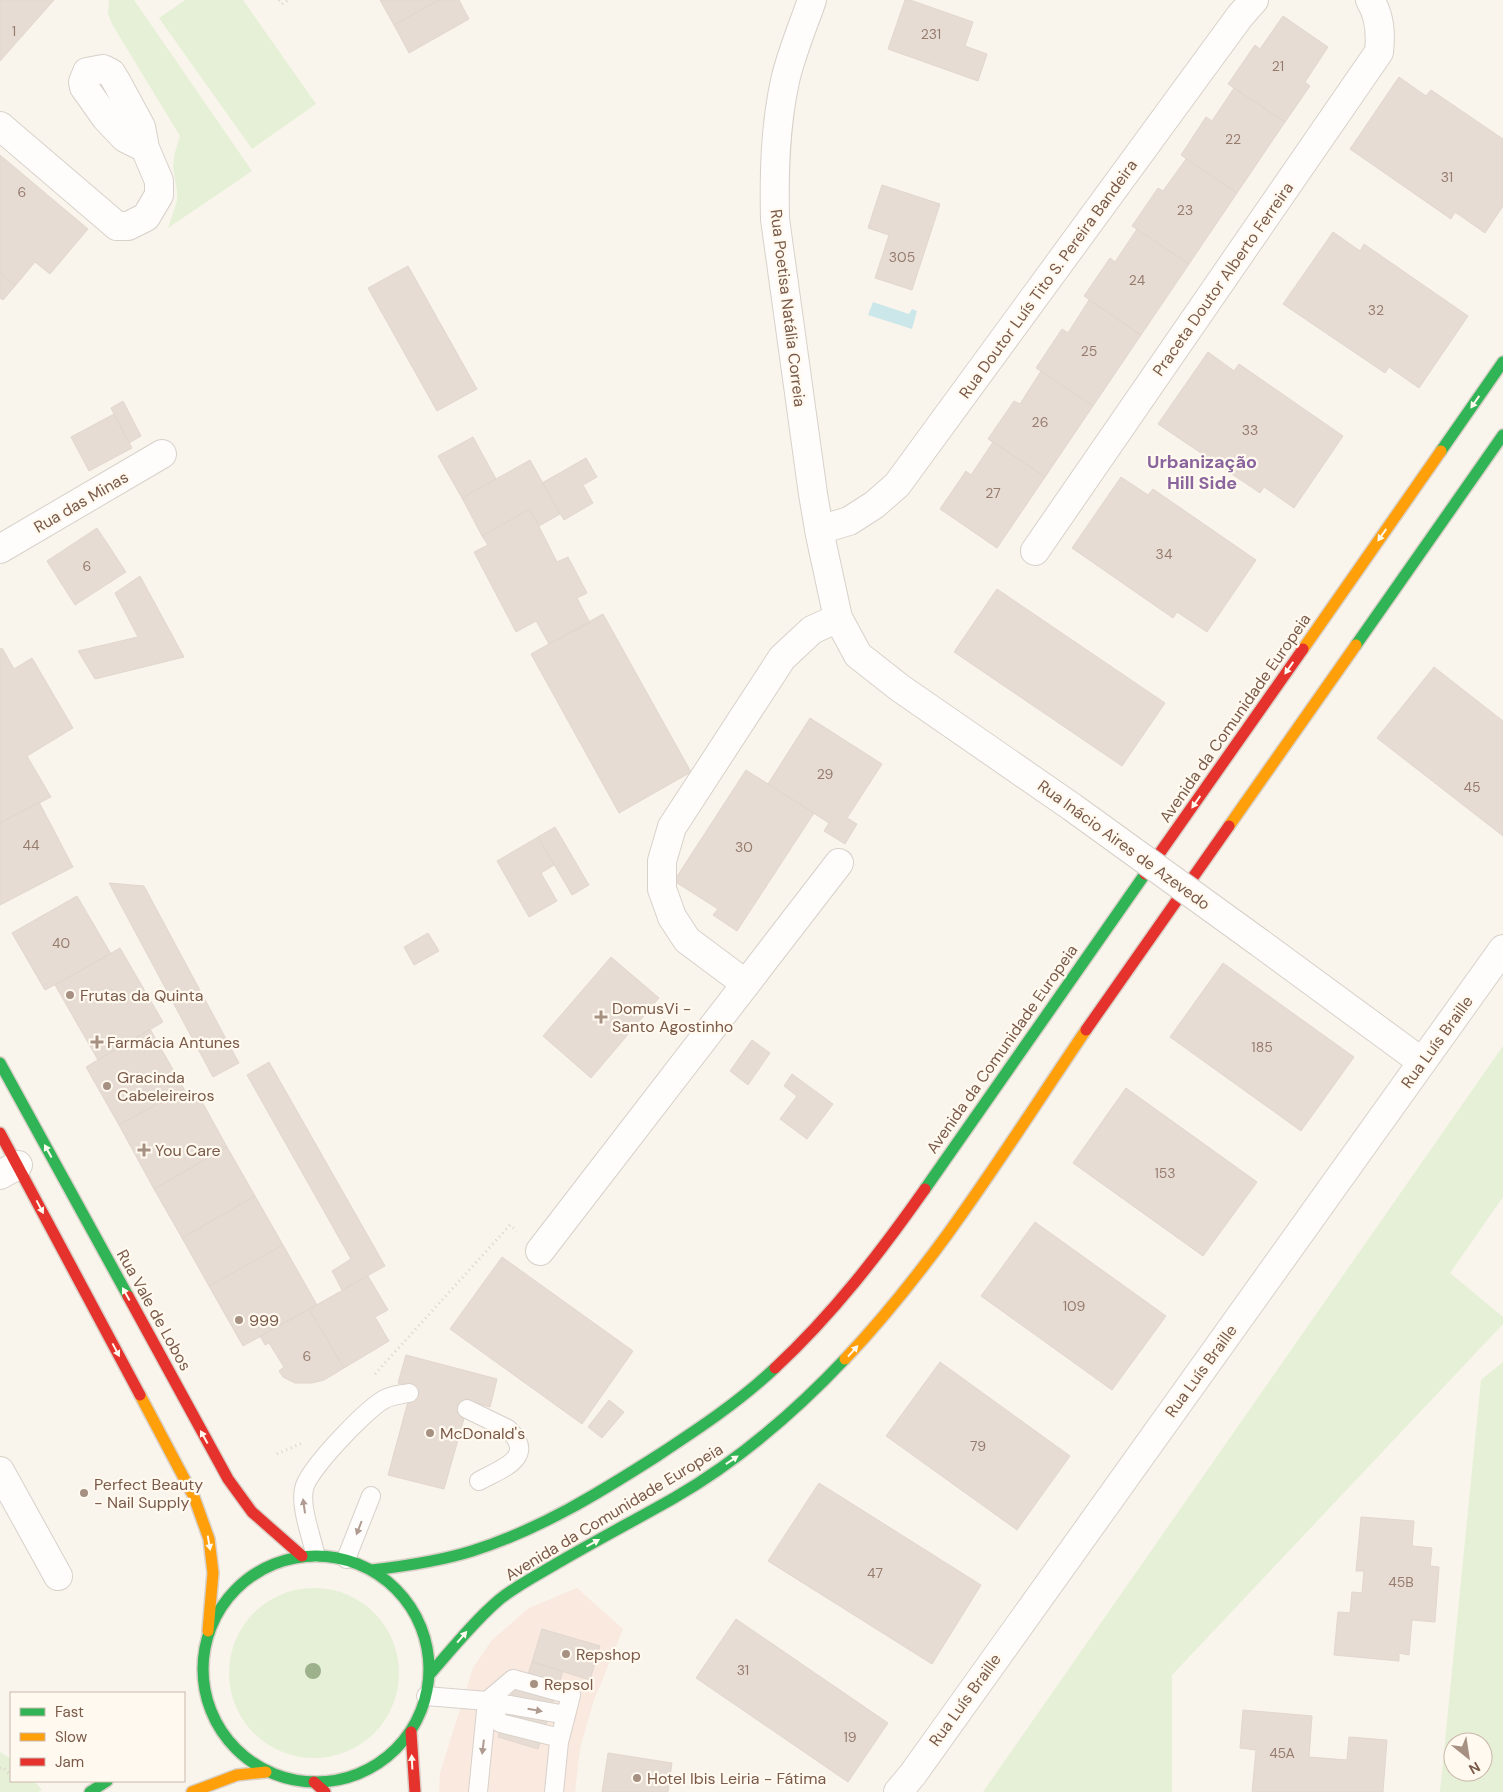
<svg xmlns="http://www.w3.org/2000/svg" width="1503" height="1792" font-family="'DM Sans',sans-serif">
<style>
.commercial{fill:#f9e9df}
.green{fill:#e5f0d6;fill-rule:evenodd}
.water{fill:#cce7ea}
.building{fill:#e6dcd3;stroke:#e2d7ce}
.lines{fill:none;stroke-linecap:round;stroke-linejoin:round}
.lane-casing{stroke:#d8d1ca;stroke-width:20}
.street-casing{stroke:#d8d1ca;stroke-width:30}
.fast-casing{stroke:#d9d0c8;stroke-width:14}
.slow-casing{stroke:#d9d0c8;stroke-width:14}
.jam-casing{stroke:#d9d0c8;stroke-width:14}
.path{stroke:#dbd3ce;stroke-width:3;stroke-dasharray:1 4;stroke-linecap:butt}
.lane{stroke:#fefdfc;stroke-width:18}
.street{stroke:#fefdfc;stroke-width:28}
.fast{stroke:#30b455;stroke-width:11}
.slow{stroke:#ff9f0a;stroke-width:11}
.jam{stroke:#e5322d;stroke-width:11}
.street-bridge-casing{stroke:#d8d1ca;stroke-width:30;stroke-linecap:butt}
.street-bridge{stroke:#fefdfc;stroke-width:28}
.tree{fill:#9cb18c}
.oneway{fill:#fff9ef}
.oneway2{fill:#af9b91}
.poi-dot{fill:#a69082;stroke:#fff9ef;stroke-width:2}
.labels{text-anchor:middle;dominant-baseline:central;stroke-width:4.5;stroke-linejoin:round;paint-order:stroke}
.number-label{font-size:14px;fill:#977c6e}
.street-label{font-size:16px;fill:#7a5a49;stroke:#fff9ef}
.poi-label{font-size:16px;fill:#7a5a49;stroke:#fff9ef;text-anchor:start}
.neighbourhood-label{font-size:18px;font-weight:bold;fill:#8a659d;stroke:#fff9ef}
</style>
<rect width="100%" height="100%" fill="#f9f4ec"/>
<path class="commercial" d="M577,1588l46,41 -29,71 -14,48 -5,44h-136l1,-19 33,-105 19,-28 37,-32z"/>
<path class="green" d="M109,0h25l118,171 -84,57 9,-27v-10l-4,-24 1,-11 6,-20 -68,-112 -4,-11z
M185,0h58l73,104 -64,45 -93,-131z
M1503,1046v151l-53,76 53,44v7l-331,351v117h-189z
M1503,1362v430h-63l41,-412zM1453,1742h30v30h-30z
M229 1673a85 85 0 1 1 170 0a85 85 0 1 1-170 0Z
M0,1752l11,7v22h23l8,9 -4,2h-38z"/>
<path class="water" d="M873,302l36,12 3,-5 5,2 -5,18 -44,-14z"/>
<path class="building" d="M0,0h54l-54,61z
M380,0h59l-45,25z
M439,0h20l10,19 -60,34 -15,-28z
M905,0h5l63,22 -8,24 22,8 -9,27 -90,-32z
M1283,16l45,31 -23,35 5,4 -25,36 -57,-38 27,-39 5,4z
M1399,77l27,19 5,-6 72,49v67l-18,27 -30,-21 -4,7 -101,-70z
M1234,88l51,34 -48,71 -56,-38 25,-38 6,4z
M0,155l88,74 -38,45 -15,-12 -20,24 -15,-13z
M1186,159l51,34 -48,71 -57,-38 26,-38 5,3z
M882,185l58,19 -28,86 -37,-12 14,-43 -21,-7z
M1137,229l52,35 -48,71 -57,-39 26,-38 5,4z
M1333,232l27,19 4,-7 104,72 -49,72 -30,-21 -4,6 -102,-69z
M408,266l69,123 -40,22 -69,-123z
M0,273l15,13 -12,14 -3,-2z
M1089,300l52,35 -48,71 -57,-38 26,-39 6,4z
M1208,352l26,19 5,-7 104,72 -49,72 -30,-21 -4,6 -102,-69z
M1041,371l52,35 -48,71 -57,-38 26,-38 6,3z
M123,401l18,35 -12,7 -18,-35z
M114,414l18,34 -43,23 -18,-34z
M473,437l23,42 -34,19 -24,-42z
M993,442l52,35 -48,71 -57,-39 26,-38 5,4z
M586,458l11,19 -14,8 10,18 -29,17 -22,-37z
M530,460l30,54 -21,12 -9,-17 -48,27 -20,-38z
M1121,477l27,18 5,-6 103,71 -49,72 -30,-20 -4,6 -101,-70z
M530,509l27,53 11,-5 19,36 -10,5 13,25 -41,21 -13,-23 -20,11 -42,-80 14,-7 -6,-9z
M97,528l29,44 -51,33 -28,-44z
M140,576l44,81 -89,22 -17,-28 60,-14 -23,-44z
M997,589l168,114 -43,63 -168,-114z
M603,614l88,158 -72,41 -88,-159z
M2,648l12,21 18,-11 41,70 -46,28 24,41 -51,26v-174z
M1434,667l69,54v115l-126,-98z
M810,718l72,46 -35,54 10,6 -12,20 -21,-13 5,-8 -61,-39z
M746,770l68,43 -77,118 -24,-16 5,-6 -44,-28z
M39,802l34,65 -73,38v-82z
M555,827l34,58 -17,10 -34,-58z
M538,837l16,28 -13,8 16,28 -28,16 -32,-56z
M109,883l35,3 95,177 -26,14z
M77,896l34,58 -66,36 -33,-57z
M428,933l11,18 -25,14 -10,-18z
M120,948l43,74 -65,38 -43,-75z
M611,957l48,41 -68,80 -48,-42z
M1223,963l131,94 -53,74 -131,-94z
M150,1029l34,60 -65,36 -33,-58z
M752,1040l18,13 -22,32 -18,-14z
M269,1062l116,204 -43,24 -10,-19 19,-12 -104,-184z
M792,1074l41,30 -26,35 -27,-20 17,-23 -13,-10z
M1126,1088l131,94 -54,74 -130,-93z
M184,1089l4,7 8,-5 31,56 -73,42 -35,-64z
M227,1147l28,49 -73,42 -28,-49z
M255,1196l28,49 -74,41 -27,-48z
M1035,1222l131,94 -54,74 -131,-94z
M283,1245l34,60 -74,41 -34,-60z
M502,1257l131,94 -51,73 -132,-95z
M368,1276l20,34 -13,7 14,24 -45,27 -35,-59z
M309,1309l35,59 -20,12 -12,3h-17l-12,-6 -4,-6 5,-4 -15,-24 -4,2 -5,-9z
M406,1355l91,24 -7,28 -21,-6 -25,88 -56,-14 24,-88 -14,-4z
M940,1362l130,94 -53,74 -131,-94z
M609,1400l15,12 -22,26 -14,-11z
M819,1483l162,102 -49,79 -164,-103z
M1361,1517l53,4 -2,25 20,2 -2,18 9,1 -4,55 -23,-2 -3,35 -10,-2v8l-65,-6 4,-43 12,1 2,-21 10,1 2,-22h-8z
M736,1619l152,104 -40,59 -152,-104z
M542,1629l58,17 -10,34 -58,-18z
M532,1662l31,9 -25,78 -40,-12 20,-62 9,3z
M1243,1710l69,6 -3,41 38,3 2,-23 38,3 -4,52h-131l4,-42 -16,-2z
M608,1753l64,10 -4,29h-66z"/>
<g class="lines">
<g class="lane-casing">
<path id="lane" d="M467,1409l41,20c30,29 -8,40 -29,52
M315,1553c-4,-18 -15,-46 -11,-64 3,-19 62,-79 79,-89 8,-5 16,-5 26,-7
M346,1559l25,-63
M426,1696l61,5 79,14 -7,27 -5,50
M487,1701l13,22 60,15
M478,1792l9,-91 26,-22 58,16 -5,20"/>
</g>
<g class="street-casing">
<path id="street" d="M812,0c-9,26 -21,54 -27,81 -10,46 -11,92 -10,138l38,275 7,41 18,83 20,37 42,33 172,119
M0,126l117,100h11l18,-9 13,-22v-14l-14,-33 -4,-21 -25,-46 -5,-8 -8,-4 -16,3 -4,10 1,5 22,31 19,20 20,10
M819,530l30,-9 25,-16 23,-20 343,-469 14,-16
M0,549l162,-95
M1035,551l344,-499c2,-19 1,-36 -9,-52
M1260,943l162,119
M746,984l-59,-44 -15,-23 -10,-28v-28l10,-34 110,-169 30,-28 26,-12
M0,1175l18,-10
M540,1251l299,-388
M0,1471l58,105
M898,1792l15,-18 590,-825"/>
</g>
<g class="fast-casing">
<path id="fast" d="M1441,451l62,-89
M1356,645l147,-210
M0,1063l128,233
M925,1189l220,-315
M203 1669a113 113 0 1 1 226 0a113 113 0 1 1-226 0Z
M372,1570c34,-4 68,-9 100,-19 67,-21 127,-58 185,-95 41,-27 82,-54 118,-88
M430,1674c22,-25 44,-53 70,-75 19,-15 41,-26 61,-38 38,-22 76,-42 113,-63 64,-37 120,-85 171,-139
M90,1792l17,-11"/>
</g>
<g class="slow-casing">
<path id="slow" d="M1303,649l138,-198
M1229,826l127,-181
M845,1359c94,-99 165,-217 241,-329
M140,1395l54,102 15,42 4,34 -5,58
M192,1792l45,-17 29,-3"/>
</g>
<g class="jam-casing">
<path id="jam" d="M1145,874l158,-225
M1086,1030l143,-204
M0,1133l140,262
M128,1296l100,183 24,33 50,44
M775,1368c58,-54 105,-115 150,-179
M411,1732l4,60
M314,1782l11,10"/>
</g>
<path class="path" d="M279,0l3,4 6,-4
M375,1374l135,-149 7,6
M277,1454l25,-11
M0,1768l2,-1 9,8
M18,1781l3,2"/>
<use href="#lane" class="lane"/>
<use href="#street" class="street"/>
<use href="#fast" class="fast"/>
<use href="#slow" class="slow"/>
<use href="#jam" class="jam"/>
<g class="street-bridge-casing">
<path id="street-bridge" d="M1072,807l188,136"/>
</g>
<use href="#street-bridge" class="street-bridge"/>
</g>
<circle class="tree" cx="313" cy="1671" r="8"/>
<defs><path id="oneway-solid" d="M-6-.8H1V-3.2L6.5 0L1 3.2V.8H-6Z" transform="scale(1.25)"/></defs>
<g class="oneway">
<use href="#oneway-solid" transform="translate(1475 402) rotate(125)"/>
<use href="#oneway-solid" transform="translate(1382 535) rotate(125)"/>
<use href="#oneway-solid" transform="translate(1289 668) rotate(125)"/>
<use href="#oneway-solid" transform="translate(1196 802) rotate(125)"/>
<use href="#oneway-solid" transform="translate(48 1151) rotate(-119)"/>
<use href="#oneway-solid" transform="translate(40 1207) rotate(62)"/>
<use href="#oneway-solid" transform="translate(126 1294) rotate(-119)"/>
<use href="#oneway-solid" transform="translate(116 1350) rotate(62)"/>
<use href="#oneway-solid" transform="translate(853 1351) rotate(-48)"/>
<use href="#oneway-solid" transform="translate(204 1437) rotate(-119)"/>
<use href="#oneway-solid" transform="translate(732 1460) rotate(-34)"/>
<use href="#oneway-solid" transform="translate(209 1543) rotate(80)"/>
<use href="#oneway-solid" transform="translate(593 1543) rotate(-29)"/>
<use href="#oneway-solid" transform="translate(462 1637) rotate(-49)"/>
<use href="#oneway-solid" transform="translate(412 1762) rotate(-93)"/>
</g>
<g class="oneway2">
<use href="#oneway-solid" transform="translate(304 1506) rotate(-98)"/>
<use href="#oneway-solid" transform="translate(359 1528) rotate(111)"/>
<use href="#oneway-solid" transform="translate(535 1710) rotate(10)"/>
<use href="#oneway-solid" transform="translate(483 1747) rotate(97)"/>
</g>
<g class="poi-dot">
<circle cx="70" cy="995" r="5"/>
<path d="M598.5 1009.5h5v5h5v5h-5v5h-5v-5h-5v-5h5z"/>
<path d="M94.5 1034.5h5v5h5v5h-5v5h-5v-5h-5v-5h5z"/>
<circle cx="107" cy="1086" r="5"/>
<path d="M141.5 1142.5h5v5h5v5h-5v5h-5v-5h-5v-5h5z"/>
<circle cx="239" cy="1320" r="5"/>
<circle cx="430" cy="1433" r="5"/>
<circle cx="84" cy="1493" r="5"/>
<circle cx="566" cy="1654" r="5"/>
<circle cx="534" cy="1684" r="5"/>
<circle cx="637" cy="1778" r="5"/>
</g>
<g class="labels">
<g class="number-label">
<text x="14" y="31">1</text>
<text x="931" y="34">231</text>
<text x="1278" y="66">21</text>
<text x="1233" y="139">22</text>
<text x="1447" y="177">31</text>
<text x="22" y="192">6</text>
<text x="1185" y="210">23</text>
<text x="902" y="257">305</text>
<text x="1137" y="280">24</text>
<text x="1376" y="310">32</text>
<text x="1089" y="351">25</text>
<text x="1040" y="422">26</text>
<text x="1250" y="430">33</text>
<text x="993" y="493">27</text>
<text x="1164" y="554">34</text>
<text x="87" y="566">6</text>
<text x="825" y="774">29</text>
<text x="1472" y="787">45</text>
<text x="31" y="845">44</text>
<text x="744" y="847">30</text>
<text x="61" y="943">40</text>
<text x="1262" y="1047">185</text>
<text x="1165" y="1173">153</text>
<text x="1074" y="1306">109</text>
<text x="307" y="1356">6</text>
<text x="978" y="1446">79</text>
<text x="875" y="1573">47</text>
<text x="1401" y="1582">45B</text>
<text x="743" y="1670">31</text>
<text x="850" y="1737">19</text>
<text x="1282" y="1753">45A</text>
</g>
<g class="street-label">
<text transform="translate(1048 279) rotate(-54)">Rua Doutor Luís Tito S. Pereira Bandeira</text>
<text transform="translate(1223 279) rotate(-55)">Praceta Doutor Alberto Ferreira</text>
<text transform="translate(788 308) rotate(83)">Rua Poetisa Natália Correia</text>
<text transform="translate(81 502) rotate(-30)">Rua das Minas</text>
<text transform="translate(1235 718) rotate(-55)">Avenida da Comunidade Europeia</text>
<text transform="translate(1124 845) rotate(36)">Rua Inácio Aires de Azevedo</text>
<text transform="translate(1437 1042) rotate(-54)">Rua Luís Braille</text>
<text transform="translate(1002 1049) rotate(-55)">Avenida da Comunidade Europeia</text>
<text transform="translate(154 1310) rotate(61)">Rua Vale de Lobos</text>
<text transform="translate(1201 1371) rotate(-54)">Rua Luís Braille</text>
<text transform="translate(614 1512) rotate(-31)">Avenida da Comunidade Europeia</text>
<text transform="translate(965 1700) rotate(-54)">Rua Luís Braille</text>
</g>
<g class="poi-label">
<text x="80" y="995">Frutas da Quinta</text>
<text x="612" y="1008">DomusVi -<tspan x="612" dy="18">Santo Agostinho</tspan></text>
<text x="107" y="1042">Farmácia Antunes</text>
<text x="117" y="1077">Gracinda<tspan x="117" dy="18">Cabeleireiros</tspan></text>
<text x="155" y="1150">You Care</text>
<text x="249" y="1320">999</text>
<text x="440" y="1433">McDonald's</text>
<text x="94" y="1484">Perfect Beauty<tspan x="94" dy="18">- Nail Supply</tspan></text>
<text x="576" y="1654">Repshop</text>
<text x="544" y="1684">Repsol</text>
<text x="647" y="1778">Hotel Ibis Leiria - Fátima</text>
</g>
<g class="neighbourhood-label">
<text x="1202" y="462">Urbanização<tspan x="1202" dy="21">Hill Side</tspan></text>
</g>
</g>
<rect x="10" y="1692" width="175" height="90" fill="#fff9ef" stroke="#cab9ad"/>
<rect x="20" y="1708" width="25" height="8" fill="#30b455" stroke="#cab9ad"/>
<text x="55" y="1717" font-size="15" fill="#7a5a49">Fast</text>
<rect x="20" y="1733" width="25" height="8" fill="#ff9f0a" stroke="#cab9ad"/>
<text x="55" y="1742" font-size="15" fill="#7a5a49">Slow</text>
<rect x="20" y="1758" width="25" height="8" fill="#e5322d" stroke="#cab9ad"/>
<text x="55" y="1767" font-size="15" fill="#7a5a49">Jam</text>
<g transform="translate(1468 1757) rotate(150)"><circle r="24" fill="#fff9ef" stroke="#cab9ad"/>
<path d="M0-4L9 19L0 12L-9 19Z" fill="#a69082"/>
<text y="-8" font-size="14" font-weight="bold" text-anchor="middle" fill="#7a5a49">N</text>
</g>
</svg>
